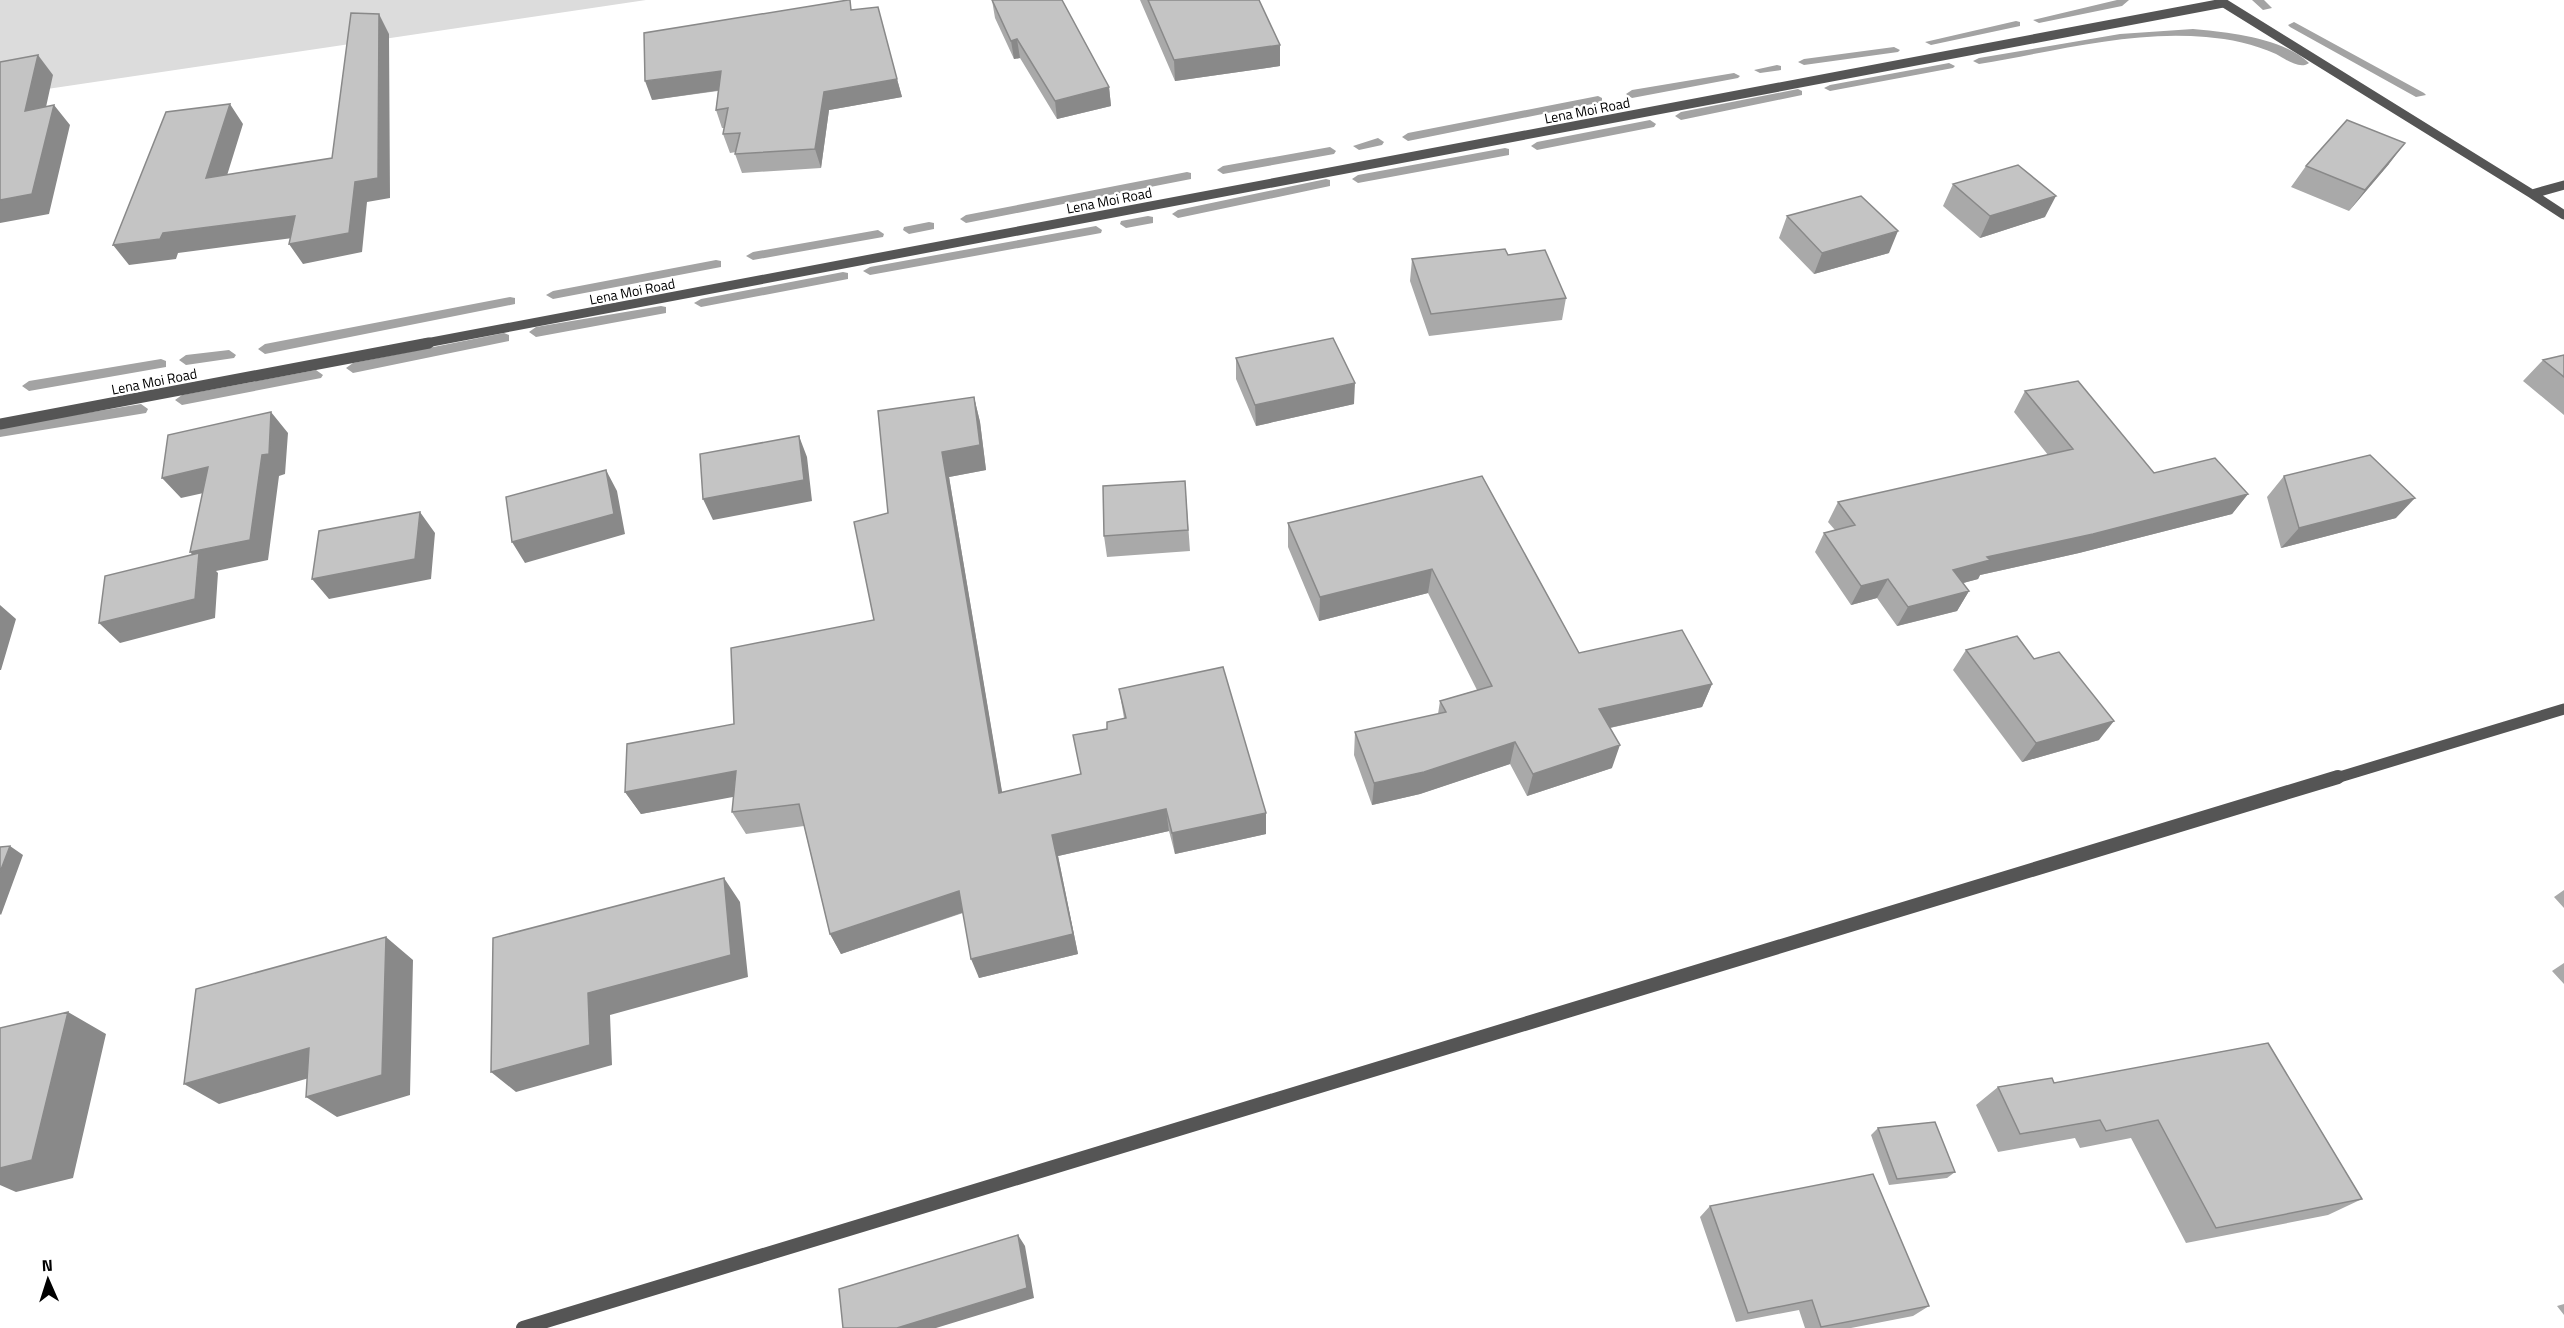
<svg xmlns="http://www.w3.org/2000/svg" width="2564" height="1328" font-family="'Titillium Web',sans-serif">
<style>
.green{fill:#dcdcdc}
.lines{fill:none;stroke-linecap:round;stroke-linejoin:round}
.stream{fill:#a3a3a3;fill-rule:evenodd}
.minor-far2{stroke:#555;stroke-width:9}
.minor-far1{stroke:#555;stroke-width:11}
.minor{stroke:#555;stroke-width:14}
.tertiary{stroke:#555;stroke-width:9}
.wall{fill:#a9a9a9}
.shaded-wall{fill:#898989}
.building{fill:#c4c4c4;stroke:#898989;stroke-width:1.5}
.labels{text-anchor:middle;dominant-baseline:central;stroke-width:4.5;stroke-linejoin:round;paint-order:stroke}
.far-street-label{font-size:14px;fill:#000;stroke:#fff}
</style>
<rect width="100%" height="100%" fill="#fff"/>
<path class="green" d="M0,0h646l-646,96z"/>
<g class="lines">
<path class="stream" d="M2117,0h12l-7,6 -83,17 -6,-3z
M2252,0h12l8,8 -9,2z
M2016,21l4,1v4l-89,19 -6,-3z
M2294,22l130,71 2,2 -10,2 -126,-70 -2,-2z
M2193,29c34,3 91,9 116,34 -9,7 -24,-4 -33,-9 -22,-10 -46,-15 -70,-17 -76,-7 -153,15 -227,27l-6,-3 6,-3 141,-24z
M1894,47l6,3 -2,2 -94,13 -6,-3 6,-3z
M1949,63l6,3 -2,2 -123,23 -6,-3 6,-3z
M1777,65l4,1v4l-21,3 -6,-3z
M1734,73l6,3 -2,2 -106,20 -6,-4 6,-4z
M1798,89l4,2v4l-121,25 -6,-4 6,-4z
M1598,96l4,2v4l-194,39 -6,-4 6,-4z
M1650,120l6,4 -2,3 -117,23 -6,-4 6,-4z
M1378,138l6,4 -2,3 -23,5 -6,-4z
M1330,147l6,4 -2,3 -111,20 -6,-4 6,-4z
M1505,148l4,1v6l-151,28 -6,-4 6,-4z
M1187,172l4,1v6l-225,44 -6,-4 6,-4z
M1326,179l4,1v6l-152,32 -6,-4 6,-4z
M1148,216l5,1v6l-27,5 -6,-4 1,-3z
M929,222l5,1v6l-25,5 -6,-4 1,-3z
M1096,226l6,4 -1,3 -231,42 -7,-4 7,-4z
M878,230l6,4 -1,3 -130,23 -7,-4 7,-4z
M716,260l5,1v6l-168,32 -7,-4 7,-4z
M843,272l5,1v6l-147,28 -7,-4 7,-4z
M510,297l5,1v6l-250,50 -7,-5 7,-5z
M661,306l5,1v6l-130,24 -7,-5 7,-5z
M504,333l5,2v6l-156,32 -7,-5 7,-5z
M229,350l7,5 -2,3 -48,7 -7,-5 7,-5z
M161,359l5,2v6l-137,24 -7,-5 7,-5z
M316,370l7,5 -2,3 -139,27 -7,-5 7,-5z
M141,404l7,5 -2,4 -146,24v-10z"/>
<path class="minor-far2" d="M421,344l1802,-341"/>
<path class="minor-far1" d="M0,424l429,-81
M2333,779l231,-70"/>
<path class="minor" d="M523,1328l1815,-551"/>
<path class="tertiary" d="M2219,0l313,194
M2564,185l-32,9 32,21"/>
</g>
<path class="wall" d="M992,0l117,87 2,19 -54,13 -37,-61 -6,1 -19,-41z
M1140,0h119l21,66 -105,15z
M852,9l45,70 5,18 -73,13 -8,58 -79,5 -7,-19 1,-2 -6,1 -7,-19 2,-6h-3l-6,-18 2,-19 -66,9z
M2389,164l-40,47 -58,-24 15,-21z
M1953,184l92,33 -65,21 -37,-32z
M1787,216l102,37 -75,21 -35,-36z
M1508,255l58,43 -4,22 -133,16 -19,-55 2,-22z
M2564,355v60l-41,-34 20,-21z
M1236,358l118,46 -98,22 -20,-47z
M2025,391l129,82 94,21 -16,20 -153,39 -99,22 -2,4 -15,4 6,8 -12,20 -60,15 -20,-28 -26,7 -36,-53 9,-19 11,-3 -7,-8 10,-20 210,-47 -34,-43z
M974,397l6,25 6,48 -37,7 53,316 79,-19 43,-56 -5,-29 147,124v21l-91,20 -6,-23 -111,25 20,98 -99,24 -16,-65 -122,41 -11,-20 -26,-108 -58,8 -14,-22 2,-16 -93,18 -16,-22 109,-68 140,-104 14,-107z
M1482,476l97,177 133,31 -10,23 -92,21 2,40 -85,28 -17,-32 -90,30 -48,11 -18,-50 1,-23 83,-18 2,-13 37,-11 -49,-97 -109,28 -31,-74v-24z
M2284,476l112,42 -115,30 -14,-51z
M1185,481l5,70 -83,6 -3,-21z
M1966,650l133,90 -77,22 -69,-92z
M2564,890v18l-10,-11z
M2564,963v21l-12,-13z
M2268,1043l94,156 -34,16 -142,28 -55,-105 -51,10 -5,-10 -77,14 -22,-47 22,-18 56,-4z
M1878,1128l77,44 -8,6 -58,7 -18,-50z
M1710,1206l219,100 -16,10 -62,12h-46l-6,-18 -63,12 -36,-105z
M2564,1304v11l-7,-9z"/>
<path class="shaded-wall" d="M379,14l10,20 1,164 -23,4 -5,50 -59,12 -14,-20 66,-62z
M1017,39l3,19 -6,1 -3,-18z
M1280,45v21l-105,15 -1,-21z
M38,55l15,20 -12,55 -16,-19z
M721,71l7,18 -76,11 -7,-19z
M897,79l5,18 -73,13 -8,58 -6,-19 9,-57z
M1109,87l2,19 -54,13 -2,-18z
M230,104l13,20 -23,74 -14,-20z
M54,105l16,20 -21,89 -49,9v-23z
M2405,143l-16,21 -40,47 16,-21z
M2056,196l-11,21 -65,21 10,-22z
M295,216l13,20 -130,17 -2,6 -47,6 -16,-20 50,-12z
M1898,231l-9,22 -75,21 8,-21z
M1355,383l-1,21 -98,22 -1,-21z
M974,397l6,25 6,48 -37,7 57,338 -7,-22 -57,-341z
M271,412l17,21 -3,41 -6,2 -11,84 -52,11 2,2 -3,45 -95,25 -21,-20 99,-62 -8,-9 72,-97z
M799,436l8,21 5,44 -99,19 -10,-21z
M208,467l18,21 -45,10 -19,-20z
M606,470l11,21 8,43 -100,29 -13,-21z
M2248,494l-16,20 -153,39 -99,22 -2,4 -37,10 12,-19 34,-13z
M2415,498l-19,20 -115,30 18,-20z
M420,512l15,21 -4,46 -102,20 -17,-20z
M1432,569l-4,24 -109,28 1,-24z
M1888,579l-11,19 -26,7 10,-19z
M1969,591l-12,20 -60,15 11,-19z
M0,605l16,14 -15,51h-1z
M1712,684l-10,23 -111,25 8,-23z
M2114,721l-15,19 -77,22 14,-19z
M1515,742l-5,22 -90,30 -48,11 2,-22z
M1620,745l-8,23 -85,28 6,-22z
M736,771l13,23 -108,20 -16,-22z
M1166,809l3,22 -111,25 20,98 -99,24 -8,-19 81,-124z
M1266,813v21l-91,20 -3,-21z
M10,846l13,9 -22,60 -1,-1v-42z
M724,878l16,24 8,75 -138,38 2,50 -96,27 -25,-20z
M959,891l8,20 -126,43 -11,-20z
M386,937l27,23 -3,135 -73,22 -31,-20z
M68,1012l38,22 -33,144 -57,14 -16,-7v-17z
M309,1048l31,21 -121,35 -35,-20z
M1018,1235l7,11 9,52 -98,30h-39z"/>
<path class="building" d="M848,0h2l1,10 27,-3 19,72 -73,13 -9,57 -80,5 5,-21 -17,1 5,-26 -12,2 5,-39 -76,10 -1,-48z
M992,0h70l47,87 -54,14 -38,-62 -6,2z
M1148,0h111l21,45 -106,15z
M351,13l28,1 -1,164 -23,4 -6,51 -60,11 6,-28 -132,17 -3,6 -47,6 53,-133 64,-8 -24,74 126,-20z
M38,55l-13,56 29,-6 -22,89 -32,6v-138z
M2347,120l58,23 -40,47 -59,-24z
M2018,165l38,31 -66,20 -37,-32z
M1861,196l37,35 -76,22 -35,-37z
M1505,249l3,6 37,-5 21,48 -135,16 -19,-55z
M1333,338l22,45 -100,22 -19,-47z
M2564,355v22l-21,-17z
M2078,381l76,92 61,-15 33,36 -155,40 -106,23 3,3 -37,10 16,21 -61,16 -20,-28 -27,7 -37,-53 31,-8 -17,-23 235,-53 -48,-58z
M974,397l6,48 -38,7 57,341 82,-19 -8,-39 34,-6v-7l19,-4 -7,-29 104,-22 43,146 -94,20 -6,-24 -114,26 21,99 -102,25 -12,-68 -129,43 -31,-130 -67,8 4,-41 -111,21 2,-48 107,-20 -3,-76 143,-28 -20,-98 34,-9 -10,-102z
M271,412l-2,42 -7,1 -12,85 -60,12 18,-85 -46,11 6,-43z
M799,436l5,44 -101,19 -3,-45z
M2370,455l45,43 -116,30 -15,-52z
M606,470l8,44 -102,28 -6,-45z
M1482,476l97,177 103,-23 30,54 -113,25 21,36 -87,29 -18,-32 -91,30 -50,11 -19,-51 91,-20 -6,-11 52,-15 -60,-117 -112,28 -32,-74z
M1185,481l3,49 -84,6 -1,-50z
M420,512l-5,47 -103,20 7,-48z
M199,553l-4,46 -96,24 6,-47z
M2017,636l17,23 25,-7 55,69 -78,22 -70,-93z
M10,846l-10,26v-25z
M724,878l7,77 -143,38 2,52 -99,27 2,-134z
M386,937l-4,138 -76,22 3,-49 -125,36 12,-95z
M68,1012l-36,148 -32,8v-140z
M2268,1043l94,156 -146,29 -58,-108 -52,11 -6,-11 -80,14 -22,-47 54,-9 2,5z
M1935,1122l20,50 -58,7 -19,-51z
M1873,1174l56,132 -108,21 -9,-27 -64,13 -38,-107z
M1018,1235l9,53 -130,40h-54l-4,-39z"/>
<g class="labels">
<g class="far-street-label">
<text transform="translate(1587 110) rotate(-11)">Lena Moi Road</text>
<text transform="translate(1109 200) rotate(-11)">Lena Moi Road</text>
<text transform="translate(632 291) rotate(-11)">Lena Moi Road</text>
<text transform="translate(154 381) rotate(-11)">Lena Moi Road</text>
</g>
</g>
<g transform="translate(48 1280) rotate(357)" stroke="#ffffff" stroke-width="4.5" paint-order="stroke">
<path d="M0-4.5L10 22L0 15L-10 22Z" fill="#000000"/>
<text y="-9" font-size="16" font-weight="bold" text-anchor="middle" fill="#000000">N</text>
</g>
</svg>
